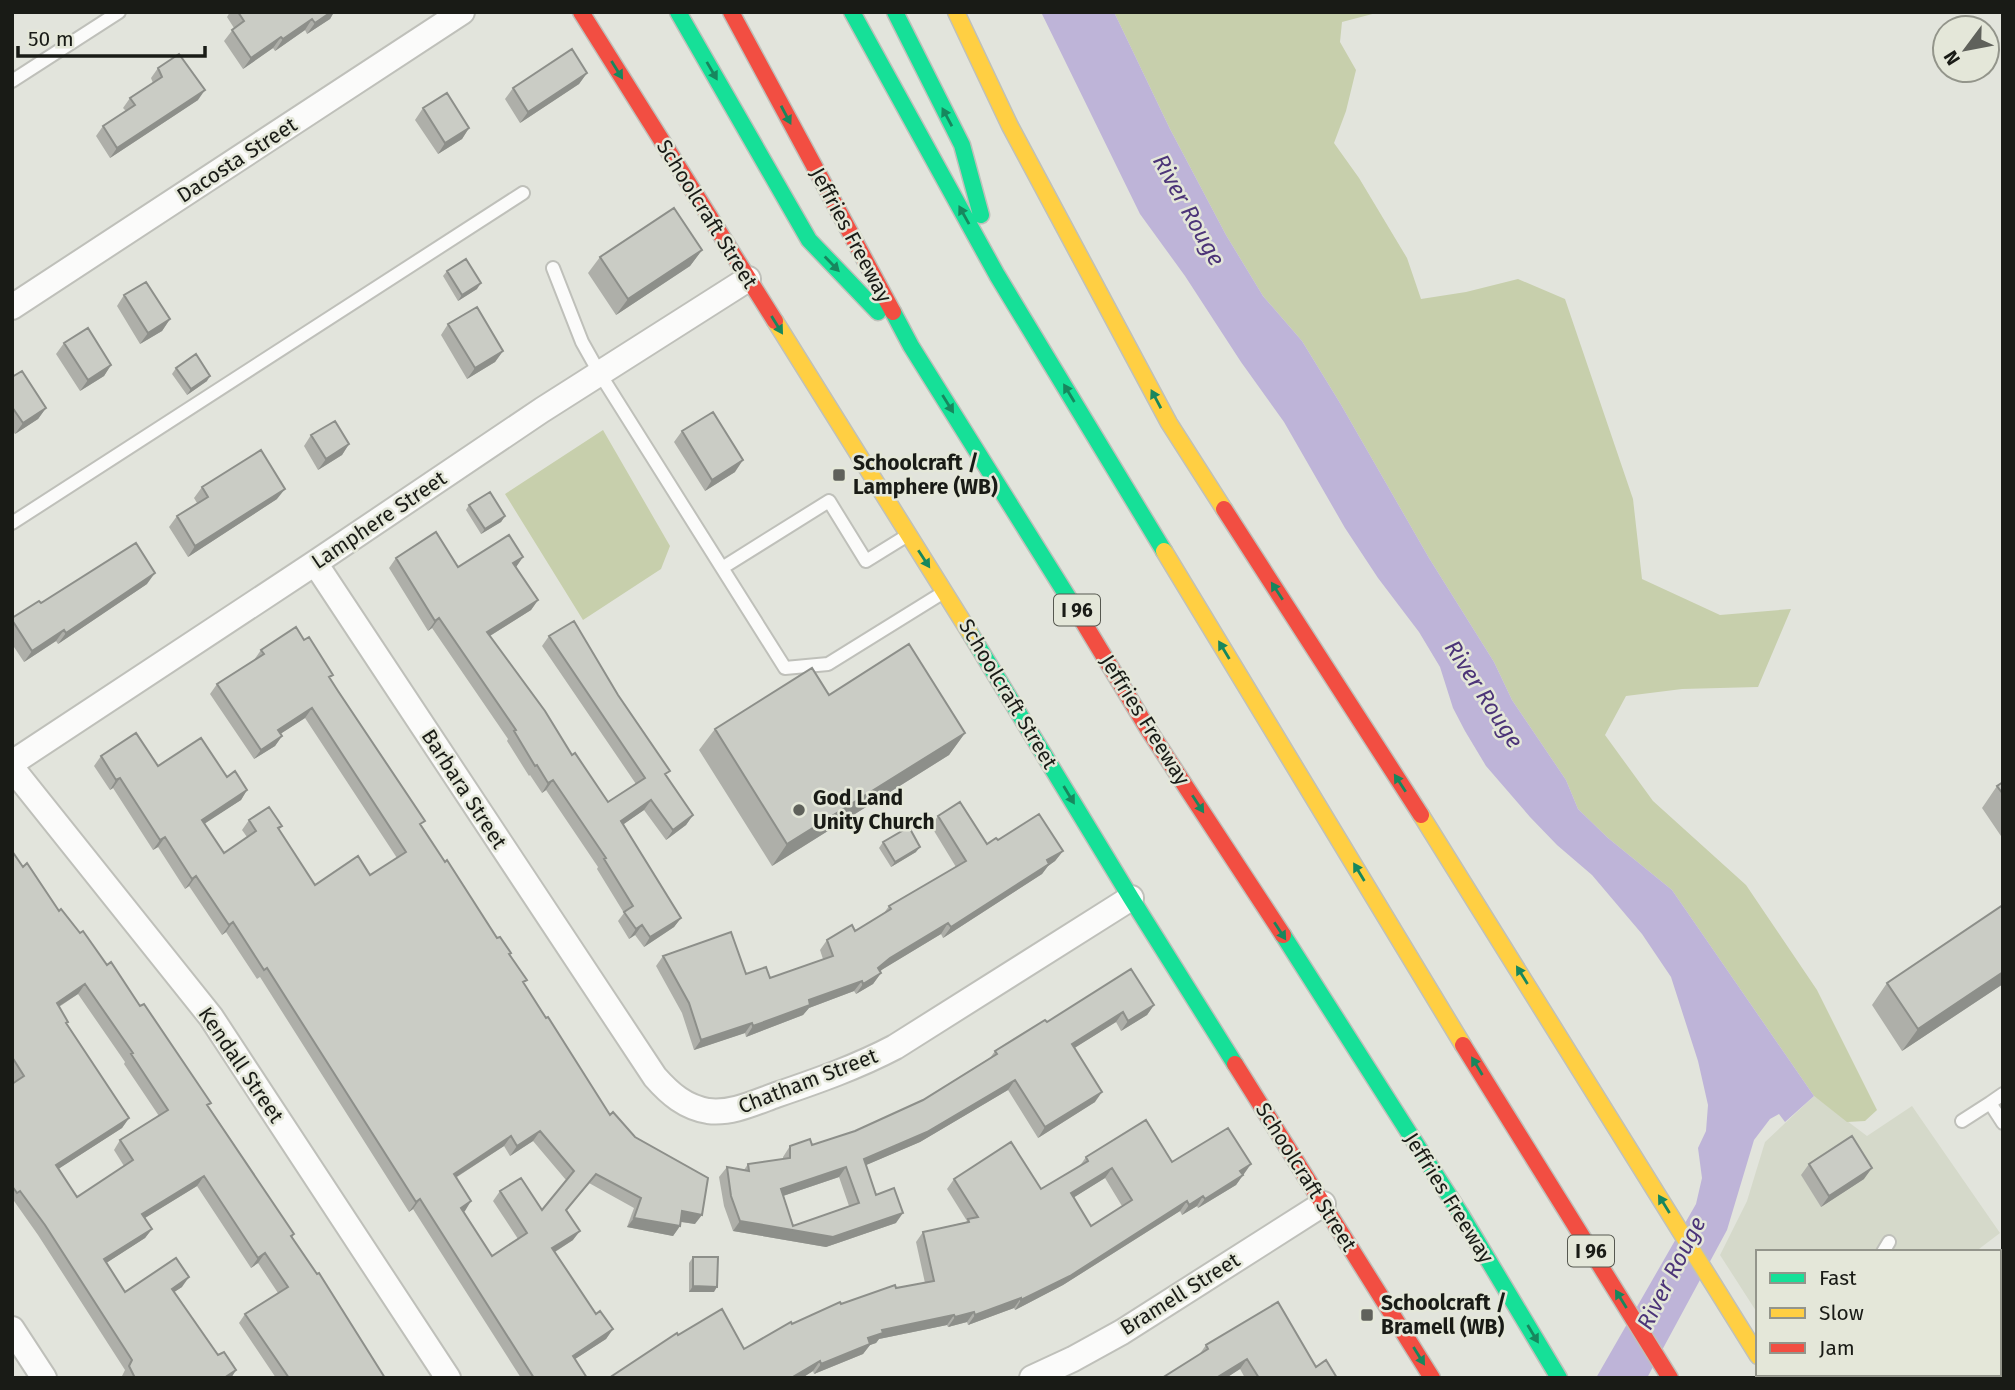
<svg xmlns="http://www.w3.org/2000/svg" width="2015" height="1390" font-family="'Fira Sans',sans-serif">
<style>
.built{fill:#d5d9ca}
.green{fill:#c7cfac}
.water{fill:#beb4d8}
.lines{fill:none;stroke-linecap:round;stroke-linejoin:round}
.lane-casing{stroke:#bfc0ba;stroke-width:16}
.street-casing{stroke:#bfc0ba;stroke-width:28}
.fast-casing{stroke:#bfc0ba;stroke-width:19}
.slow-casing{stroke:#bfc0ba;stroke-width:19}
.jam-casing{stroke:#bfc0ba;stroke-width:19}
.lane{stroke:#fbfbfa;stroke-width:12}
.street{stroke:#fbfbfa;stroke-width:24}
.fast{stroke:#16e098;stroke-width:16}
.slow{stroke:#ffcf43;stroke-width:16}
.jam{stroke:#f24e42;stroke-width:16}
.wall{fill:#aeafa9;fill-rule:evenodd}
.shaded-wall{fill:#8d8f8a}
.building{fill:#caccc5;stroke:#8d8f8a;stroke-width:2;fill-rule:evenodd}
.oneway{fill:#17875e}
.poi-dot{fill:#5f615b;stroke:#e4e7d9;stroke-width:2.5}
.labels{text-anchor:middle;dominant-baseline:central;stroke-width:5;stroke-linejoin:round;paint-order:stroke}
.shield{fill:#e4e7d9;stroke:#565850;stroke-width:2}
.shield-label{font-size:19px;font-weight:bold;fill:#191b16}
.street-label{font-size:21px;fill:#191b16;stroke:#e4e7d9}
.poi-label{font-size:21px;font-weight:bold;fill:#191b16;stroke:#e4e7d9;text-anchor:start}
.water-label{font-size:23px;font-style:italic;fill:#4c3478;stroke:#e4e7d9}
</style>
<rect width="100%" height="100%" fill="#e2e4dc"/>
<path class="built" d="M1814,1096l53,40 45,-30 88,127 -25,19h-217v62l-38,-59 27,-54 18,-59z
M1798,1374h108v4h-106z"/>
<path class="green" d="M1114,12h266l-38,10 -2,20 16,28 -10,41 -12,32 25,35 48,80 14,41 45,-7 52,-13 47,20 68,200 9,80 78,36 71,-6 -33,78 -76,2 -56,7 -21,39 48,66 93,84 71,105 60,120 -12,11 -18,1 -33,-26 -142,-206 -64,-52 -30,-29 -12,-29 -54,-80 -18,-38 -65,-104 -89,-155 -38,-62 -39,-45 -37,-61 -56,-106z
M603,430l67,116 -9,23 -78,51 -78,-126z"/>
<path class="water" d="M1041,12h73l56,117 56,106 37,61 39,45 38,62 89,155 65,104 18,38 54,80 12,29 30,29 64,52 142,206 -29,26 -6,-8 -9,5 -16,21 -27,90 -80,148h-51l100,-174 6,-26 -4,-30 8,-17 2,-26 -10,-44 -27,-84 -29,-43 -50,-59 -35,-30 -27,-28 -44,-51 -21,-35 -12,-23 -13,-41 -21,-35 -41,-54 -33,-50 -61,-106 -43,-60 -56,-86 -45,-62z"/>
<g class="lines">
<g class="lane-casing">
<path id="lane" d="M12,81l107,-69
M553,268l29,74 18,32 185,294 43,-4 116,-72
M12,523l511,-330
M722,568l107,-67 37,60 42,-26
M1990,1103l13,-9
M1962,1121l28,-18 13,20
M1883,1252l6,-10
M1801,1378l3,-4"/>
</g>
<g class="street-casing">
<path id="street" d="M12,307l450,-295
M315,563l340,514c15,17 30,30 53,34 23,3 46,-8 68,-16 41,-14 81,-28 119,-48l236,-149
M12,763l303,-200 227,-153 206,-131
M12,768l199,249 237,361
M12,1329l32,49
M1032,1378l41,-19 49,-27 201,-128"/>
</g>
<g class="fast-casing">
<path id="fast" d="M678,12l131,228 69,72
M852,12l145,263 167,276
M895,12l67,133 19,70
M893,312l18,34 165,264
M970,633l161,265 104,166
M1283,935l177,278 99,165"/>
</g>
<g class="slow-casing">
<path id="slow" d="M956,12l54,114 159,297 55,86
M775,321l195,312
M1164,551l299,494
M1421,815l337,541"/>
</g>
<g class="jam-casing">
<path id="jam" d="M581,12l194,309
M731,12l162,300
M1224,509l197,306
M1076,610l72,119 135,206
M1463,1045l207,333
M1235,1064l197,314"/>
</g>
<use href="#lane" class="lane"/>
<use href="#street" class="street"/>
<use href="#fast" class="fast"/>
<use href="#slow" class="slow"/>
<use href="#jam" class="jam"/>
</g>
<path class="wall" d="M230,12h104l-4,7 -23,15 -2,-4 -30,21 -2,-3 -30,21 -19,-28 10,-13 -7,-11z
M158,68l40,32 -88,58 -14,-22 7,-10 23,-15 -3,-3 7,-10 23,-15 -2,-5z
M587,73l-8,11 -59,39 -15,-24 8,-11z
M423,108l46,20 -7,11 -24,15 -23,-34z
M702,250l-12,16 -74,49 -28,-42 12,-16z
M447,271l30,18 -19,12 -15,-25z
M124,295l46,24 -8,12 -22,13 -23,-38z
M448,324l55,27 -8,11 -28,17 -26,-44z
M64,343l47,22 -7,11 -24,15 -24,-37z
M176,368l31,13 -20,14 -15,-21z
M12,377l34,31 -8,11 -23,15 -3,-4z
M682,431l53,41 -30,19 -31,-49z
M311,435l38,9 -7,11 -24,15 -14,-24z
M202,487l75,12 -89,58 -19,-30 8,-11 20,-13 -3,-5z
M469,505l36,11 -4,6 -20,12 -15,-24z
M523,557l-7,10 22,33 -7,10 -41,26 82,119 36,47 28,-18 -94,-138 7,-10 117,140 27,39 -7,10 -20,15 -22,-30 -21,14 58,94 -7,9 -30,20 -9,-12 -6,4 -11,-18 6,-8 -27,-44 1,-2 -52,-77 -4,3 -12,-18 -1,1 -22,-35 1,-2 -76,-111 -4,3 -39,-63 7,-10 62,9z
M147,584l-89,60 -2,-3 -32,21 -12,-18v-26l29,-15z
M261,650l69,28 91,149 76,111 13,17 14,29 86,131 85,109 -14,-2 -1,4 -7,10 -46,-9 7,-19 -45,-25 -22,27 6,30 -18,12 41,62 17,15 -7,10 -31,20 12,19h-66l-108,-169 -4,3 -149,-235 -3,2 -31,-47 -4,3 -33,-49 -4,3 -27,-42 -5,3 -40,-62 -3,2 -16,-24 7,-10 126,21 20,13 -6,10 -37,23 20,30 23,-16 -5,-7 7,-10 33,6 -3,4 36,55 55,-10 27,-17 -92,-140 -25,16 2,2 -7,10 -21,13 -44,-65 7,-10 37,-24zM533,1141l33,39 -24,30 -42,-19 -7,10 25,38 -26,17 -29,-44 2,-1 -8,-34 47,-31 6,10z
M829,695l136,38 -16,22 -177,111 -73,-116 16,-21z
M2003,782v57l-21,-31 15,-22z
M938,816l49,28 11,-4 65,11 -8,10 -7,5 -6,8 -99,64 -2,-4 -58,35 -3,2 1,2 -8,11 -17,10 -2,-3 -45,17 -6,7 -57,22 -1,-4 -51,17 -12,-37 -26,-47 7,-10 83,18 24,4 53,-19 -3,-9 7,-10 28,-9 29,-18 5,-7 67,-39 -25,-41z
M883,842l33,10 -25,15 -12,-19z
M12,851l11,16 36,44 150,196 85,127 -2,4 93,140h-109l-37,-55 6,-9 33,-21 -20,-30 -7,5 -54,-82 -52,32 7,11 -7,9 -39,25 19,29 57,-5 -8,5 44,63 18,15 -5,8h-108l-1,-2 3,-6 -87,-135 -24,-34 -2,1v-118l3,-2 -3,-4zM78,994l47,68 -1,2 35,52 -39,24 -6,10 10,16 -47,31 -19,-28 64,-41 7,-10 -62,-94 -8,-17z
M1887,983l116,1 -101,67 -30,-46z
M1154,1005l-7,10 -26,16 -5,-9 -42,26 21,54 -57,36 -30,-48 -88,52 -54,23 10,30 20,28 -70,24 -93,-16 -9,-25 -5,-29 8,-10 17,3 4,-6 35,-5v-2l7,-11 22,-1 43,-14 68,-31 67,-42 5,-7 52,-29zM839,1177l10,29 -56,20 -10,-30z
M1086,1157l86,5 72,12 -8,11 -38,23 -1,-2 -15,9 -2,-4 -117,74 -48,25 -1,-2 -46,17 -1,-3 -19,5 -1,-2 -68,14 -3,4 -6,2 -7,9 -49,20 -1,-3 -11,7h-193l69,-43 66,14 48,-25 49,-20 55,-16 29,-5 -9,-41 7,-10 43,-10 1,-1 -20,-32 7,-10 87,10 38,-22zM1105,1178l17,28 -31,20 -17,-29z
M1809,1164l55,15 -43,28 -20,-32z
M693,1257l21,35h-25v-29z
M1206,1345l110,22 21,11h-92l-5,-9 -14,9h-64l37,-23z"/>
<path class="shaded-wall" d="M331,12h3l-4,7 -23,15 8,-11z
M312,19l-7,11 -30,21 8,-12z
M281,37l-8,11 -30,21 8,-11z
M587,73l-8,11 -59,39 8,-11z
M205,90l-7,10 -88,58 7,-10z
M469,128l-7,11 -24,15 7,-11z
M702,250l-12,16 -74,49 12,-16z
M481,283l-4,6 -19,12 4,-6z
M170,319l-8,12 -22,13 8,-11z
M503,351l-8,11 -28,17 8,-11z
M111,365l-7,11 -24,15 8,-11z
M210,376l-3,5 -20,14 4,-6z
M46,408l-8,11 -23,15 8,-11z
M349,444l-7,11 -24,15 8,-11z
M743,460l-8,12 -30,19 7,-11z
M285,489l-8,10 -89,58 7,-11z
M505,516l-4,6 -20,12 4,-5z
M523,557l-7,10 -3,-4z
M155,573l-8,11 -89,60 8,-11z
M538,600l-7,10 -51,32 7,-10z
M439,618l-7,10 -4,3 7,-10z
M64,630l-8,11 -32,21 8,-11z
M312,708l-7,10 -34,22 7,-10z
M965,733l-16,22 -177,111 15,-22z
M282,736l-7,10 -21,13 7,-9z
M120,778l-7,10 -3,2 6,-10z
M553,780l-7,10 -4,3 6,-10z
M247,790l-6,10 -46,30 7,-10z
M651,800l-7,10 -30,21 7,-10z
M693,815l-7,10 -20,15 7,-10z
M165,837l-7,10 -5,3 7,-10z
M920,847l-4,5 -25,15 4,-5z
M1063,851l-8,10 -7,5 -6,8 -99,64 8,-11 96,-67z
M196,876l-7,10 -4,3 7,-10z
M681,918l-7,9 -30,20 6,-10z
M233,922l-7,10 -4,3 7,-10z
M948,923l-7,11 -58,35 -13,10 8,-11 12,-10z
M642,925l-7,10 -6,4 7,-10z
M2003,972v12l-101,67 16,-22z
M881,973l-8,11 -17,10 7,-10z
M862,981l-8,10 -45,17 -6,7 -57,22 7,-11 56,-26z
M85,984l-7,10 -28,18 7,-9z
M1154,1005l-7,10 -26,16 7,-10z
M1123,1012l-7,10 -51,32 7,-10z
M752,1023l-7,10 -51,17 7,-10z
M1015,1080l-7,10 -88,52 -63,27 7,-10z
M1102,1092l-7,10 -57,36 7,-11z
M129,1118l-7,10 -73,47 7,-10z
M540,1131l-7,10 -23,15 7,-10z
M511,1136l-7,10 -57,37 7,-9z
M1251,1164l-7,10 -11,6 7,-9z
M846,1167l-7,10 -65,22 7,-10z
M1112,1168l-7,10 -40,25 6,-10z
M1872,1168l-8,11 -43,28 8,-11z
M1243,1175l-7,10 -38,23 7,-9z
M204,1176l-7,10 -62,38 7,-10z
M1203,1196l-6,10 -15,9 7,-10z
M420,1199l-7,10 -4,3 7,-10z
M471,1201l-6,10 -11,7 7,-10z
M1187,1201l-7,10 -117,74 -48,25 6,-10z
M682,1211l20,4 -7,9 -19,-3z
M903,1213l-7,10 -70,24 -93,-16 7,-10 93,16z
M634,1218l46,8 -7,10 -46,-9z
M152,1229l-7,9 -48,31 7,-10z
M580,1231l-7,9 -28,18 7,-10z
M265,1253l-7,10 -7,5 7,-10z
M189,1277l-7,10 -17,11 7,-9z
M693,1286l24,1 -3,5h-25z
M1021,1298l-7,10 -46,17 7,-10z
M974,1312l-7,10 -19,5 7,-10z
M954,1315l-7,10 -68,14 -3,4 -6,2 -7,9 -49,20 7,-10 61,-34z
M613,1329l-7,10 -40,26 7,-9z
M1247,1359l-7,10 -14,9h-10z
M820,1361l-7,10 -11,7h-11z
M236,1370l-5,8h-7z"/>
<path class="building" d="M238,12h93l-16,11 -3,-4 -29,20 -2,-2 -30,21 -19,-28 12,-9z
M572,49l15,24 -59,39 -15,-24z
M179,54l26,36 -88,58 -14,-22 32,-21 -5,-7 32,-21 -4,-9z
M447,93l22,35 -24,15 -22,-35z
M674,208l28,42 -74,49 -28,-42z
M466,259l15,24 -19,12 -15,-24z
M146,282l24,37 -22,14 -24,-38z
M477,307l26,44 -28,17 -27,-44z
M88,328l23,37 -23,15 -24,-37z
M196,354l14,22 -19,13 -15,-21z
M22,371l24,37 -23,15 -11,-16v-30z
M713,412l30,48 -31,20 -30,-49z
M335,421l14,23 -23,15 -15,-24z
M261,450l24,39 -90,57 -18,-30 31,-19 -6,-10z
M490,492l15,24 -20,13 -16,-24z
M436,532l22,35 51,-32 14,22 -10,6 25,37 -51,32 58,79 27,44 3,-2 33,49 37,-24 -96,-142 25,-15 44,74 52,76 -5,3 28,41 -20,15 -22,-30 -30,21 60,97 -31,19 -8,-12 -6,4 -12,-17 9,-6 -29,-47 2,-1 -53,-78 -5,3 -11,-18 -2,1 -21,-35 2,-1 -77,-112 -4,3 -39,-63z
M136,543l19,30 -89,60 -2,-3 -32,21 -20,-31v-2l27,-17 2,2z
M296,627l8,13 5,-3 24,38 -4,2 9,14 87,130 -5,3 25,38 2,-2 50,78 3,-1 11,16 -2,1 18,26 -4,2 23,36 2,-1 62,98 3,-3 22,25 73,41 -6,37 -20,-4 -2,15 -46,-8 7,-20 -45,-24 -30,36 14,21 -28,17 44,66 4,-3 13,18 -40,27 14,22h-53l-114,-179 -4,3 -149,-234 -3,2 -31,-48 -4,3 -33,-49 -4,3 -27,-42 -5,3 -40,-62 -4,2 -15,-24 35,-23 22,33 43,-28 26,39 8,-6 12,19 -45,30 22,33 32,-22 -7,-11 20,-13 13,19 -4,2 37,57 43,-29 12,19 36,-23 -94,-144 -34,22 4,6 -21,14 -44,-66 47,-30 -3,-4zM540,1131l34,40 -32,39 -21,-32 -21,13 27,42 -35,23 -31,-48 10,-7 -17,-27 57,-38 6,10z
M909,644l56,89 -178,111 -72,-115 97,-61 17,27z
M2003,782v12l-6,-8z
M960,802l27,42 9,-6 2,2 41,-26 24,37 -16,9 2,4 -98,63 -3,-4 -58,35 -12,10 3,5 -18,11 -1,-3 -53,19 1,5 -57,21 -1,-3 -51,17 -12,-37 -26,-47 68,-24 15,42 20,-7 4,11 63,-22 -6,-16 25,-15 3,6 36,-22 -2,-3 77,-45 -28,-45z
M909,827l11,20 -25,15 -12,-20z
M12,851l11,16 4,-4 32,48 2,-2 19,24 3,-2 24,34 4,-3 29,44 4,-2 67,99 -4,2 87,129 -3,2 26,38 2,-1 66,105h-96l-44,-64 43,-27 -23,-34 -7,5 -54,-82 -62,38 10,15 -48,30 21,33 51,-34 13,19 -17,12 46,66 6,-3 12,18 -12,8h-89l-6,-12 3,-6 -87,-135 -25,-34 -3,2 -5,-7v-102l12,-8 -12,-19zM85,984l48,69 -2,1 37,56 -48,30 13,20 -56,37 -21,-32 73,-47 -63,-95 2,-1 -11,-19z
M2003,905v67l-85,57 -31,-46z
M1131,969l23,36 -26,16 -5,-9 -51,32 30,48 -57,35 -30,-47 -88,52 -63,27 12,36 18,-7 9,25 -70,24 -93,-16 -9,-25 -4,-29 22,4 -1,-7 42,-6v-12l20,-7 2,6 43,-14 68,-31 74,-46 -2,-3 50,-31 2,2zM846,1167l13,36 -66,23 -12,-37z
M1146,1120l26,42 56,-34 23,36 -11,7 3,4 -38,24 -2,-3 -14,9 -2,-4 -117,75 -49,24v-2l-46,17 -1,-3 -19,5 -1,-2 -72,15 1,3 -15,5 2,6 -49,20 -1,-3 -29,17h-182l68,-45 1,2 44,-26 22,40 47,-27 1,2 48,-22 1,2 54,-19 1,3 38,-7 -11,-49 46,-10 -1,-3 10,-2 -24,-38 57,-37 30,47 47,-28 -2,-4zM1112,1168l20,32 -41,26 -20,-33z
M1852,1136l20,32 -43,28 -20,-32z
M693,1257h25l-1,30 -24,-1z
M1278,1302l38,65 10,-7 11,18h-78l-12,-19 -31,19h-54l46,-29 -2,-4z"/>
<defs><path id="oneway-solid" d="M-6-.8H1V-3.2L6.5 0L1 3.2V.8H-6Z" transform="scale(1.75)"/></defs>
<g class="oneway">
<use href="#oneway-solid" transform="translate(617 70) rotate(58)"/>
<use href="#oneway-solid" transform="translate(712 71) rotate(60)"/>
<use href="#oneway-solid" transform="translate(786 115) rotate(62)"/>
<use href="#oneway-solid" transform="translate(947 117) rotate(-118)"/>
<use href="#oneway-solid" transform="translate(964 215) rotate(-119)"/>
<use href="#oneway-solid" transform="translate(832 264) rotate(46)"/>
<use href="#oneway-solid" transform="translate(777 325) rotate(58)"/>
<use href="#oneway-solid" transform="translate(1069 393) rotate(-121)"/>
<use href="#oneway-solid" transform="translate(1156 399) rotate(-118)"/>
<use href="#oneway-solid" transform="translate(948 404) rotate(58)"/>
<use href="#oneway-solid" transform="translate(924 559) rotate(57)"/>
<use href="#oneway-solid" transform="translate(1277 591) rotate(-123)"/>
<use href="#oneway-solid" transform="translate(1224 650) rotate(-121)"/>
<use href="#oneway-solid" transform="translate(1400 783) rotate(-123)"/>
<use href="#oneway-solid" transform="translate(1069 795) rotate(59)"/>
<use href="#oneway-solid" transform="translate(1198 804) rotate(57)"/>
<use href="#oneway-solid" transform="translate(1359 872) rotate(-121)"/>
<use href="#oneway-solid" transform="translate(1280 931) rotate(57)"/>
<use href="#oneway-solid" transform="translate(1522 975) rotate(-122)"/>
<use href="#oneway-solid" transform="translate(1477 1066) rotate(-121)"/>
<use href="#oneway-solid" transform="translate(1664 1204) rotate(-122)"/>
<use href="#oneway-solid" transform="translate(1621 1299) rotate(-122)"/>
<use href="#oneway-solid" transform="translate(1533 1334) rotate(59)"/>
<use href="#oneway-solid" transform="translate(1419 1356) rotate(58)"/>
</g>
<g class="poi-dot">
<rect x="832" y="468" width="14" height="14" rx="3.5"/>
<circle cx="799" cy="810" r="7"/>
<rect x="1360" y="1308" width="14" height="14" rx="3.5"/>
</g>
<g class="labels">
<g class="shield">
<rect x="1054" y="594.5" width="46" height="31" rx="5"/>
<rect x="1568" y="1235.5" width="46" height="31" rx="5"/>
</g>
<g class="shield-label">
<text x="1077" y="610">I 96</text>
<text x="1591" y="1251">I 96</text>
</g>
<g class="street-label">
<text transform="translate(237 160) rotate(-33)">Dacosta Street</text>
<text transform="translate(707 214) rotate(58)">Schoolcraft Street</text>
<text transform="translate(851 235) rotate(62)">Jeffries Freeway</text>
<text transform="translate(379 520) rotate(-34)">Lamphere Street</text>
<text transform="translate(1008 694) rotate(59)">Schoolcraft Street</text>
<text transform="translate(1145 720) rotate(58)">Jeffries Freeway</text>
<text transform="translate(464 789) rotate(57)">Barbara Street</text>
<text transform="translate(241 1065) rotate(56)">Kendall Street</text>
<text transform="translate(808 1081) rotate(-21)">Chatham Street</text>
<text transform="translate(1306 1177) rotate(58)">Schoolcraft Street</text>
<text transform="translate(1449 1198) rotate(58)">Jeffries Freeway</text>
<text transform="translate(1180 1294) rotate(-32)">Bramell Street</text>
</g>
<g class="poi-label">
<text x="853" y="463">Schoolcraft /<tspan x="853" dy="24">Lamphere (WB)</tspan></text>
<text x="813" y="798">God Land<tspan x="813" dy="24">Unity Church</tspan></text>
<text x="1381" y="1303">Schoolcraft /<tspan x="1381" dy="24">Bramell (WB)</tspan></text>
</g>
<g class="water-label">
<text transform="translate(1189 210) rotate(61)">River Rouge</text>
<text transform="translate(1484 694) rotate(57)">River Rouge</text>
<text transform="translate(1671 1273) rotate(-63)">River Rouge</text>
</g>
</g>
<rect width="2015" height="1390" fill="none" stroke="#191b16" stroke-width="28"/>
<rect x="1756" y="1250" width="245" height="126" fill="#e4e7d9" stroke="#93958b" stroke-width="2"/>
<rect x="1770" y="1273" width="35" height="10" fill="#16e098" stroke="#93958b" stroke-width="2"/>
<text x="1819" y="1285" font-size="21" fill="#191b16">Fast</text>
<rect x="1770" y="1308" width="35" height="10" fill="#ffcf43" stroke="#93958b" stroke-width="2"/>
<text x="1819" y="1320" font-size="21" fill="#191b16">Slow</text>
<rect x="1770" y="1343" width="35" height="10" fill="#f24e42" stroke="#93958b" stroke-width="2"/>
<text x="1819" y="1355" font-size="21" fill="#191b16">Jam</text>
<g transform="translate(1966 49) rotate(238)"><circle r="33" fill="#e4e7d9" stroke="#93958b" stroke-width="2"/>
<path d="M0-5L12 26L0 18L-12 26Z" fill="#5f615b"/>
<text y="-10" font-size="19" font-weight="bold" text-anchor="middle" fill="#191b16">N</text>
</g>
<path d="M18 46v10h187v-10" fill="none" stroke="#191b16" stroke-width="3.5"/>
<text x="28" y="46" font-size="21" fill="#191b16" stroke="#e4e7d9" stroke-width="5" paint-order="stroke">50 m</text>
</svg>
